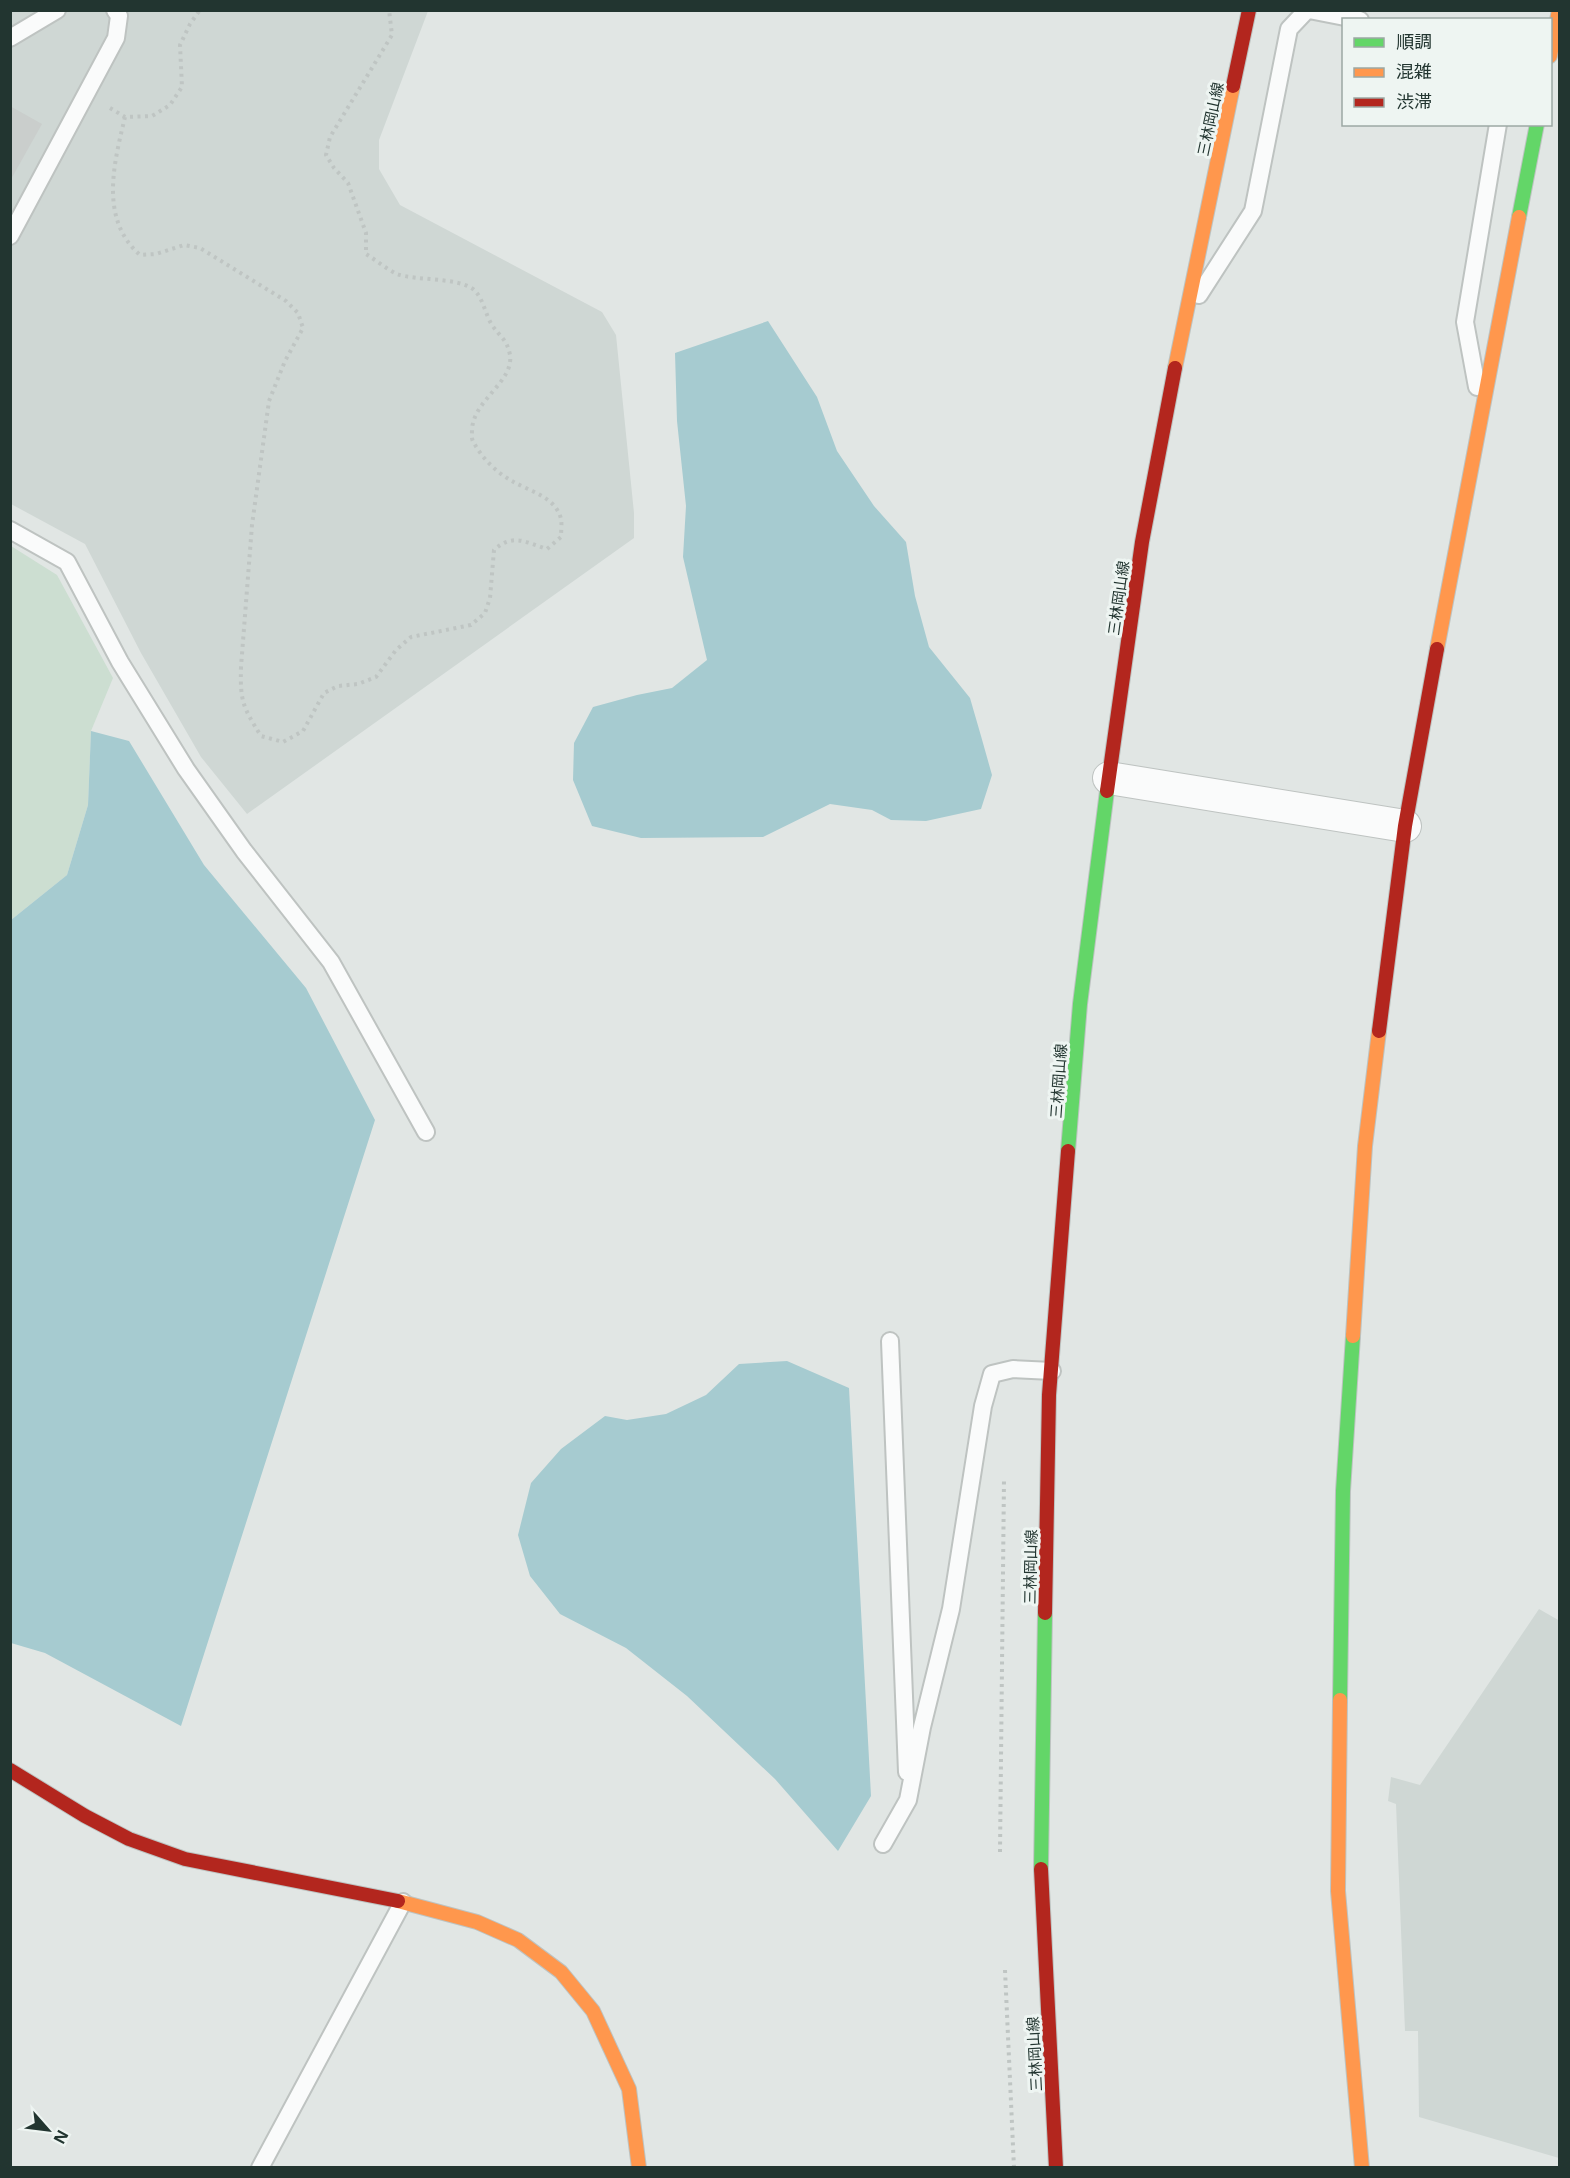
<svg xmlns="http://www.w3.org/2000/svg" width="1570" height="2178" font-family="'Open Sans','Noto Sans JP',sans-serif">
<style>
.built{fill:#cfd7d4}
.green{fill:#ccded1}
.water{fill:#a6cbd0}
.building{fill:#cacecc}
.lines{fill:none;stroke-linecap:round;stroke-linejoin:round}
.lane-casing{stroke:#bec3c1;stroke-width:20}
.street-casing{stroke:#bec3c1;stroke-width:34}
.fast-casing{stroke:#bdc3c1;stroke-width:16}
.slow-casing{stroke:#bdc3c1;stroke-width:16}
.jam-casing{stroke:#bdc3c1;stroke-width:16}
.path{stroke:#bfc5c3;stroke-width:4;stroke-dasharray:3 4.5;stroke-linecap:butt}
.lane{stroke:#fafbfb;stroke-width:16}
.street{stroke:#fafbfb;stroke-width:32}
.fast{stroke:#63d668;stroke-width:14}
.slow{stroke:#ff974d;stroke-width:14}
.jam{stroke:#b3261e;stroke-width:14}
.labels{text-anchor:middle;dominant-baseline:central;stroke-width:6;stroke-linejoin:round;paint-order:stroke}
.street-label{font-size:15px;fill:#223530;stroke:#eef5f2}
</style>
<rect width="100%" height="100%" fill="#e1e6e4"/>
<path class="built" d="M10,11h418l-49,129v29l21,36 202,107 14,23 18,178v25l-387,276 -46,-57 -60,-104 -56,-109 -74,-40z
M1539,1609l21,12 -1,537 -140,-41 -1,-86h-13l-9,-227 -8,-3 3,-24 29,8z"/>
<path class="green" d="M11,546l46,29 56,103 -22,53 -3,74 -21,70 -56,45z"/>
<path class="water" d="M768,321l49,76 20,54 37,55 32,36 9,54 14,51 41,51 11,38 11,39 -11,34 -55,12 -35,-1 -19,-10 -42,-6 -67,33 -122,1 -49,-12 -19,-46 1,-37 19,-36 44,-12 35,-7 35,-28 -24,-103 3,-51 -9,-85 -2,-68z
M91,731l38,10 75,124 102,123 69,132 -194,606 -136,-73 -34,-10v-723l56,-45 21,-70z
M787,1361l62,27 22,408 -33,55 -63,-72 -88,-83 -61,-48 -66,-34 -30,-38 -12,-41 13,-52 30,-34 44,-33 22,4 39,-6 40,-19 33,-31z"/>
<path class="building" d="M10,106l32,18 -32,57z"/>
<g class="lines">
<g class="lane-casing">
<path id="lane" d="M1309,10l51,10
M10,38l47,-28
M10,236l106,-198 3,-22 -4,-6
M1199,295l54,-84 36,-182 18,-19
M1477,387l-12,-65 33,-198
M10,530l57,32 53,100 66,107 58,82 87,111 95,170
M890,1341l17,431
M883,1844l25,-44 14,-73 29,-118 32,-203 9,-32 21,-5 39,2
M260,2168l143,-266"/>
</g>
<g class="street-casing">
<path id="street" d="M1109,778l296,48"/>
</g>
<g class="fast-casing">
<path id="fast" d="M1519,217l18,-93
M1068,1151l12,-147 27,-213
M1340,1700l3,-209 10,-155
M1041,1869l4,-256"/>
</g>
<g class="slow-casing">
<path id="slow" d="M1550,56l9,-46
M1175,368l58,-282
M1437,649l82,-432
M1353,1336l12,-190 14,-115
M1340,1700l-2,191 24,277
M398,1901l79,21 41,18 43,32 32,39 36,78 10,79"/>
</g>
<g class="jam-casing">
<path id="jam" d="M1233,86l16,-76
M1107,791l35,-249 33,-174
M1379,1031l26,-205 32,-177
M1045,1613l4,-218 19,-244
M10,1770l75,46 44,23 56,20 213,42
M1041,1869l15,299"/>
</g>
<path class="path" d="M110,108l15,9 27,-1 18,-11 12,-18 -2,-42 10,-21 10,-14
M125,117c-11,46 -26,102 15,138l16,-1 28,-9 16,3 86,53 12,12 5,15 -18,33 -16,40 -17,124 -11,142c-1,35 2,40 20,69l22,6 20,-11 21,-38 14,-7 20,-2 18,-7 20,-27 15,-13 60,-12 14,-12 5,-15 4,-48c19,-17 31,-8 53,-1l14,-12c0,-6 1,-13 0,-18 -5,-22 -32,-28 -49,-38 -15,-8 -30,-23 -38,-38 -3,-4 -2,-8 -2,-13 1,-30 42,-48 38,-75 -3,-16 -10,-18 -18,-30 -7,-11 -9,-28 -19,-36 -17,-12 -56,-8 -76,-15 -11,-5 -21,-14 -31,-20v-21l-18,-50 -14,-15 -8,-13 4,-18 62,-102 -3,-25
M1000,1852l4,-373
M1005,1970l9,198"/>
<use href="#lane" class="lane"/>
<use href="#street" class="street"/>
<use href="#fast" class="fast"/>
<use href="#slow" class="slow"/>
<use href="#jam" class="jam"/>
</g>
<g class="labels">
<g class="street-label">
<text transform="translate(1210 119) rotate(-78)">三林岡山線</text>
<text transform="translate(1118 598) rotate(-82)">三林岡山線</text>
<text transform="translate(1058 1081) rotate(-86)">三林岡山線</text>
<text transform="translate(1030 1567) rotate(-89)">三林岡山線</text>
<text transform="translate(1034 2054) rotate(-93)">三林岡山線</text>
</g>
</g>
<rect width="1570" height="2178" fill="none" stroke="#223530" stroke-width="24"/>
<rect x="1342" y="18" width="210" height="108" fill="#eef5f2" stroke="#9ca8a4" stroke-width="1.5"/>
<rect x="1354" y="38" width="30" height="9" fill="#63d668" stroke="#9ca8a4" stroke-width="1.5"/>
<text x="1396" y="48" font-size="18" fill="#223530">順調</text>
<rect x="1354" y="68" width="30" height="9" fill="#ff974d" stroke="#9ca8a4" stroke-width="1.5"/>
<text x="1396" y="78" font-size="18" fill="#223530">混雑</text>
<rect x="1354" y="98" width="30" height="9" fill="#b3261e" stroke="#9ca8a4" stroke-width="1.5"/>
<text x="1396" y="108" font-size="18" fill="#223530">渋滞</text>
<g transform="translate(48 2130) rotate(118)" stroke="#eef5f2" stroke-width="4.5" paint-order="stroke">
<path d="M0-4.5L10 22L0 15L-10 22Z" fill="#223530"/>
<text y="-9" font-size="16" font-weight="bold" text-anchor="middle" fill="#223530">N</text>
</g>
</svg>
